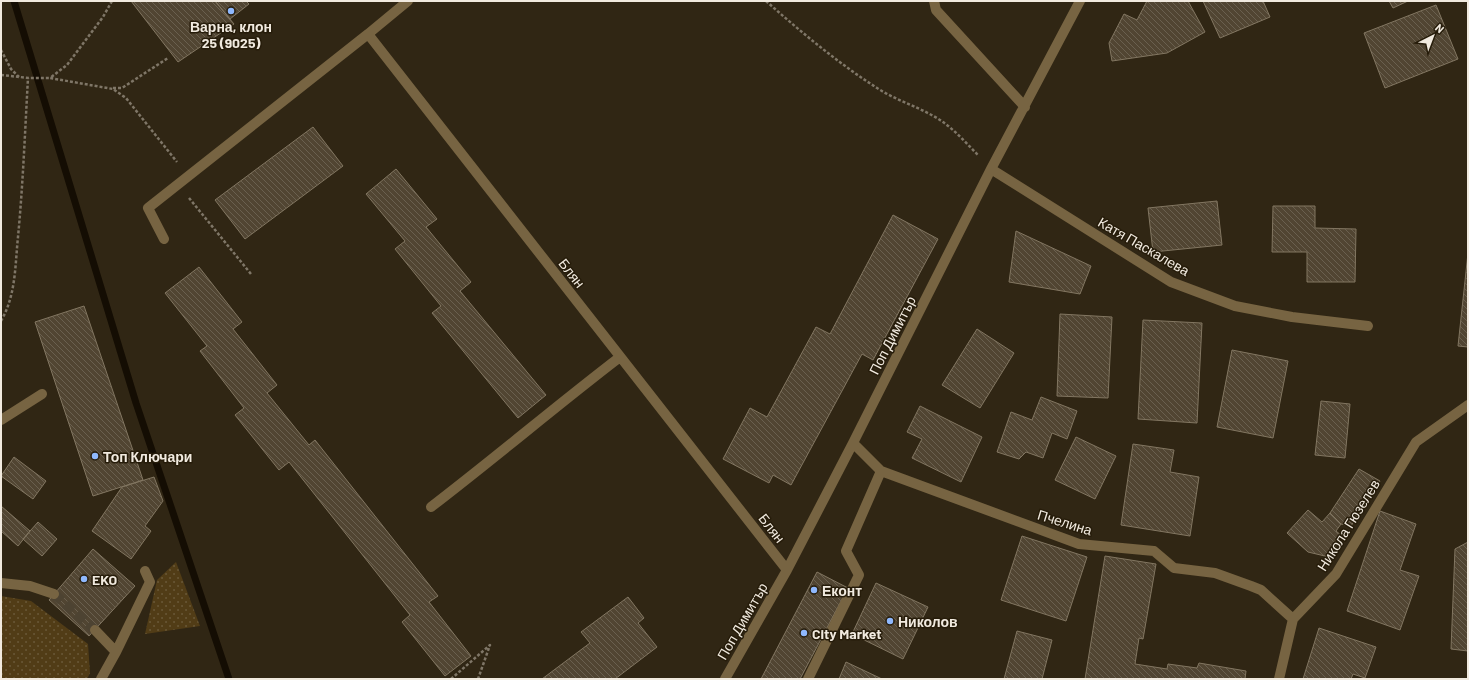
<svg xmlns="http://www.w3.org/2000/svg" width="1469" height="680" font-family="Barlow,sans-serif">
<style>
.grass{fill:url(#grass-dots)}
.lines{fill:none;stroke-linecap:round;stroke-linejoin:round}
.stream{stroke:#140d03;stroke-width:7}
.building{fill:url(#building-back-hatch);stroke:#827661}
.minor-tunnel{stroke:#4d4332;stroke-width:10;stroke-dasharray:10 5;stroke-linecap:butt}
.path{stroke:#7f7667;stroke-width:2.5;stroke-dasharray:3 2;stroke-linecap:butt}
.minor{stroke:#776442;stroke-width:10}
.poi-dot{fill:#8fb8fd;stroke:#261c0a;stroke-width:1.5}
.labels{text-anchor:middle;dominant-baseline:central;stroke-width:3;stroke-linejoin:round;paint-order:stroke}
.poi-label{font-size:14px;font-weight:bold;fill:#f1eadf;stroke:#261c0a;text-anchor:start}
.street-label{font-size:14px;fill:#f1eadf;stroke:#261c0a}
</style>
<defs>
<pattern id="grass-dots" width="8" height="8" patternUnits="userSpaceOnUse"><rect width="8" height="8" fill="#513c16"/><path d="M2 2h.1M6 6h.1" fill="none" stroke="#6a5837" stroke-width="1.8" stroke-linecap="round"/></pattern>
<pattern id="building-back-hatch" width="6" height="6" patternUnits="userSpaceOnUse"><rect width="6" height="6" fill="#514532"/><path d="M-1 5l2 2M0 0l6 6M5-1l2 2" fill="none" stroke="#6a604f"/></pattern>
</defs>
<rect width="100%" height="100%" fill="#302614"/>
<path class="grass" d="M176,562l24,64 -55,8 12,-54z
M1,596l30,5 57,43 2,29 -3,6h-86z"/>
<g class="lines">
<path class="stream" d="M14,1l122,402 93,276"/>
</g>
<path class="building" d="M131,1h84l19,23 -56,38z
M215,1h31l3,3 -19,15z
M1147,1h41l17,31 -38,21 -55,8 -3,-18 15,-29 13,6z
M1203,1h60l7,16 -50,21z
M1389,1h19l-15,7z
M1436,5l22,54 -73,29 -21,-55z
M313,127l30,39 -98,73 -30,-39z
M396,169l41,50 -11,8 45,55 -11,9 86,104 -28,23 -86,-105 9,-7 -46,-57 10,-8 -39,-47z
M1217,201l5,44 -69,7 -5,-44z
M1273,206h42v22l41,1 -1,53h-48v-30h-35z
M893,215l45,24 -65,121 -11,-6 -71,131 -18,-10 -4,8 -46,-24 27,-51 17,9 49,-90 14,7z
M1016,231l75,35 -11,28 -71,-12z
M1468,253v94l-10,-1z
M199,267l43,55 -9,7 44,56 -10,8 42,52 6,-5 123,156 -9,6 42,54 -26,20 -43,-54 8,-7 -121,-153 -10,8 -44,-55 9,-7 -44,-57 7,-5 -42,-53z
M84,306l59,174 -50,16 -58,-174z
M1060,314l52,3 -4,81 -51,-2z
M1143,320l59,3 -5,100 -59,-4z
M977,329l37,24 -34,55 -38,-23z
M1232,350l56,11 -15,77 -56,-11z
M1041,397l36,14 -10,28 -15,-6 -9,25 -17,-6 -7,7 -22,-7 14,-40 21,8z
M1321,401l29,3 -5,54 -30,-3z
M920,406l62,31 -21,45 -49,-24 10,-19 -15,-7z
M1076,437l40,19 -21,43 -40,-19z
M1133,444l41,6 -4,22 29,5 -9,59 -69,-11z
M14,457l32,24 -13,18 -32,-23z
M1359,469l21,12 -29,45 -10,-2 -11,-11z
M154,477l9,24 -18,25 6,5 -20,28 -39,-28 30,-44z
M1,506l29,25 -12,15 -17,-15z
M1308,510l14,12 8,-9 11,11 -5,7 6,5 -13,21 -21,-5 -21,-19z
M1380,511l36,13 -16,46 19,6 -19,54 -53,-19z
M38,522l19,17 -15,17 -19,-17z
M1022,536l65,21 -21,64 -65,-21z
M1468,542v109l-17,-2 4,-100z
M93,549l42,37 -46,50 -40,-36z
M1105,556l51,8 -13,75 -4,-1 -4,26 32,5 1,-5 29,4 2,-5 47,8 -1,8h-160z
M817,572l31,16 -48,91h-39z
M876,583l52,24 -25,52 -51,-25z
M628,597l16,21 -6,5 19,24 -42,32h-73l48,-36 -9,-11z
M1319,628l57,19 -11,31 -12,-4 -2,5h-48z
M1017,631l35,9 -10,39h-38z
M846,662l36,17h-43z"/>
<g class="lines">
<path class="minor-tunnel" d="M54,594l41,36"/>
<path class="path" d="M112,1l-9,16 -36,48 -17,13 63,11 13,9 51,64
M766,1c35,31 72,62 111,87 20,13 43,19 63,32 14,9 26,23 38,35
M1,50l10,19 8,8
M1,75l28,3h21
M113,88h9l46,-30
M189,198l62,76
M1,321c15,-26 14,-55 17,-84 5,-53 7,-106 10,-159
M451,679l39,-34 -12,34"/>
<path class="minor" d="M408,1l-40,33 419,536
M934,1l2,9 89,97
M991,169l180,113 64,24 57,11 76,9
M164,239l-16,-31 220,-174
M1,420l41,-26
M853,443l28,28 198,73 75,7 20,17 41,5 36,13 10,4 32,29
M431,507c64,-49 125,-101 189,-150
M1,583l29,3 24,8
M95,630l21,22 -15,27
M116,652l34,-70 -5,-11
M725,679l62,-109 66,-127 138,-274 89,-168
M808,679l51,-104 -13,-24 35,-80
M1279,679l14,-60 43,-45 80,-132 52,-37"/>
</g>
<g class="poi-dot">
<circle cx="231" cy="11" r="4"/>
<circle cx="95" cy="456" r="4"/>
<circle cx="84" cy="579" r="4"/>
<circle cx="814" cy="590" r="4"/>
<circle cx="890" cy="621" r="4"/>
<circle cx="804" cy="633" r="4"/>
</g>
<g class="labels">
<g class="poi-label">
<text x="231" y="26" text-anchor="middle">Варна, клон<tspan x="231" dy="16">25 (9025)</tspan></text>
<text x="103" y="456">Топ Ключари</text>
<text x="92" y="579">EKO</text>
<text x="822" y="590">Еконт</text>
<text x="898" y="621">Николов</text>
<text x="812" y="633">City Market</text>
</g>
<g class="street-label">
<text transform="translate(1144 246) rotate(30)">Катя Паскалева</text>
<text transform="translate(572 273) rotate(52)">Блян</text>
<text transform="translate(892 335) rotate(-63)">Поп Димитър</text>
<text transform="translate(1065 522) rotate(17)">Пчелина</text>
<text transform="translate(1348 525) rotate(-58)">Никола Гюзелев</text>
<text transform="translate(772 528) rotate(52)">Блян</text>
<text transform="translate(742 621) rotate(-60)">Поп Димитър</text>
</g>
</g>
<rect width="1469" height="680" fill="none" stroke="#f1eadf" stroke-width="4"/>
<g transform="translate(1433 36) rotate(42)" stroke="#261c0a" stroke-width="3" paint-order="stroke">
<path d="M0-3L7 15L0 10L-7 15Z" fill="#f1eadf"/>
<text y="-6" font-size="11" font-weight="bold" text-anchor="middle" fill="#f1eadf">N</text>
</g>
</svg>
